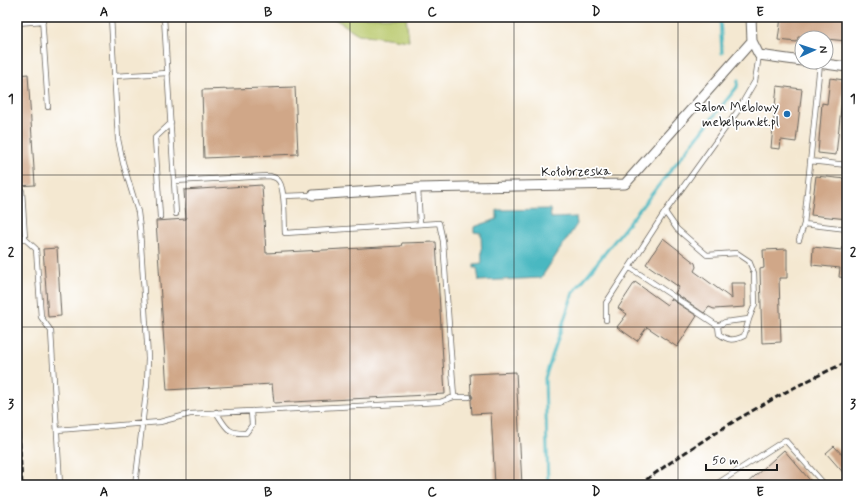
<svg xmlns="http://www.w3.org/2000/svg" width="864" height="502" font-family="Mynerve,sans-serif">
<style>
.green{fill:#b8c86b;stroke:#6a7244}
.water{fill:#49b8c1;stroke:#326a6e}
.lines{fill:none;stroke-linecap:round;stroke-linejoin:round}
.stream{stroke:#49b8c1;stroke-width:3}
.building{fill:#d0a788}
.lane-casing{stroke:#68635b;stroke-width:6}
.street-casing{stroke:#68635b;stroke-width:11}
.lane{stroke:#fff;stroke-width:4.5}
.street{stroke:#fff;stroke-width:9}
.rail{stroke:#1c1c1c;stroke-width:3;stroke-dasharray:6 3;stroke-linecap:butt}
.grid{fill:none;stroke:#1c1c1c;stroke-width:1;stroke-opacity:0.55}
.poi-dot{fill:#1f6fb2;stroke:#fff;stroke-width:1.5}
.labels{text-anchor:middle;dominant-baseline:central;stroke-width:3.5;stroke-linejoin:round;paint-order:stroke}
.poi-label{font-size:13px;fill:#1c1c1c;stroke:#fff;text-anchor:end}
.street-label{font-size:13px;fill:#1c1c1c;stroke:#fff}
.neatline{fill:none;stroke:#1c1c1c;stroke-width:1.5}
.grid-label{font-size:13px;text-anchor:middle;font-weight:bold;fill:#1c1c1c}
</style>
<rect width="100%" height="100%" fill="#fff"/>
<filter id="ink" filterUnits="userSpaceOnUse"><feTurbulence type="fractalNoise" baseFrequency=".025" numOctaves="2"/><feDisplacementMap in="SourceGraphic" scale="8" xChannelSelector="R" yChannelSelector="G"/><feConvolveMatrix kernelMatrix="1 2 1 2 8 2 1 2 1" color-interpolation-filters="sRGB"/></filter>
<filter id="wash" filterUnits="userSpaceOnUse"><feTurbulence type="fractalNoise" baseFrequency=".012" numOctaves="4" result="noise"/><feDisplacementMap in="SourceGraphic" scale="16" xChannelSelector="R" yChannelSelector="G"/><feGaussianBlur stdDeviation="0.9" result="paint"/><feColorMatrix in="noise" values="0 0 0 0 0 0 0 0 0 0 0 0 0 0 0 0 0 1.4 0 .05"/><feComposite in="paint" operator="in"/></filter>
<g filter="url(#wash)">
<rect width="100%" height="100%" fill="#f4e8d1"/>
<path class="green" d="M332,17h74l3,24 -51,-7z"/>
<path class="water" d="M550,209l1,9 25,-1 1,7 -36,54 -62,3 -2,-13h-3v-4l8,-1 -1,-30 -7,-1v-5l23,-8v-9z"/>
<g class="lines">
<path class="stream" d="M720,17l2,36
M548,485l-3,-107 28,-85 164,-206 1,-7"/>
</g>
<g id="blocks">
<path class="building" d="M781,17h66v24l-21,-2v-1l-28,-1 -1,5 -19,-2z
M28,74l7,111 -18,1v-111z
M830,78l14,2 -8,75 -18,-2 4,-50 5,1z
M777,86l25,3 -6,53 -15,-2 -1,9 -9,-1z
M295,87l3,67 -94,4 -2,-68z
M816,176l31,3v40l-36,-4z
M262,185l4,68 135,-7 1,-3 34,-1 9,152 -171,9 -2,-19 -105,6 -11,-169 30,-2 -2,-29z
M663,238l32,25 1,4 -2,4 38,28 -1,-16h14v24l-31,2 -5,-2 -5,6 -29,-20 4,-6 -33,-23z
M813,247l29,3v-2h5v30l-8,-1 1,-9 -28,-3z
M57,248l4,68 -13,1 -5,-68z
M787,249v29h-8l2,64 -19,1 -2,-74 4,-1 -1,-18z
M635,282l32,23 4,-6 26,17 -20,31 -30,-20 -10,14 -20,-14 10,-13 -9,-6z
M516,372l6,113h-27l-4,-72 -19,1 -1,-14 2,-3 -2,-3 -1,-20z
M834,446l13,14v17l-21,-24z
M784,450l30,35h-69z"/>
</g>
</g>
<g filter="url(#ink)">
<use href="#blocks" fill-opacity="0" stroke="#68635b" stroke-width="1"/>
<g class="lines">
<g class="lane-casing">
<path id="lane" d="M42,17l6,90
M111,17l7,122 5,24 15,49 2,17 8,129 -1,26 -12,101
M164,17l12,197
M17,23l26,-2
M114,76l54,-3
M810,161l37,4
M174,181l96,-5c2,1 5,1 7,3 9,6 7,42 8,54l154,-10 4,18 11,156
M418,188l2,36
M17,192l5,-1 3,48 11,10 5,68 10,14 9,154
M283,196l30,-1
M665,212l12,17 30,26 30,-2 12,8 5,12 1,31 -6,15 -24,3 -7,4 1,8c10,7 14,7 25,2l5,-17
M160,217l-5,-79 16,-15
M804,224l43,5
M17,239h8
M799,240l5,-16 16,-161
M629,267l89,59
M606,320v-17l59,-91 72,-100 18,-31 4,-26
M216,412c10,15 11,22 30,21l6,-8 -1,-14
M57,430l103,-8 30,-8 250,-12 14,-5h15
M715,485l70,-45 40,45"/>
</g>
<g class="street-casing">
<path id="street" d="M752,41l7,14 43,6
M811,62l36,5
M313,195l105,-7 207,-4 127,-143 -1,-24"/>
</g>
<use href="#lane" class="lane"/>
<use href="#street" class="street"/>
<path class="rail" d="M17,397l5,88
M639,485c65,-48 135,-90 208,-123"/>
</g>
</g>
<path class="grid" d="M186,17v468M350,17v468M514,17v468M678,17v468M17,175h830M17,327h830"/>
<circle class="poi-dot" cx="787" cy="114" r="4"/>
<g class="labels">
<g class="poi-label">
<text x="779" y="107">Salon Meblowy<tspan x="779" dy="15">mebelpunkt.pl</tspan></text>
</g>
<g class="street-label">
<text transform="translate(576 172) rotate(-1)">Kołobrzeska</text>
</g>
</g>
<rect width="864" height="502" fill="none" stroke="#fff" stroke-width="44"/>
<g transform="translate(814 50) rotate(87)"><circle r="19" fill="#ffffff" stroke="#a4a4a4"/>
<path d="M0-3L7 15L0 10L-7 15Z" fill="#1f6fb2"/>
<text y="-6" font-size="11" font-weight="bold" text-anchor="middle" fill="#1c1c1c">N</text>
</g>
<path d="M706 464v6h71v-6" fill="none" stroke="#1c1c1c" stroke-width="2"/>
<text x="712" y="464" font-size="12" fill="#1c1c1c" stroke="#ffffff" stroke-width="3" paint-order="stroke">50 m</text>
<rect x="22" y="22" width="820" height="458" class="neatline"/>
<g class="grid-label">
<text x="104" y="16">A</text>
<text x="268" y="16">B</text>
<text x="432" y="16">C</text>
<text x="596" y="16">D</text>
<text x="760" y="16">E</text>
<text x="11" y="103">1</text>
<text x="853" y="103">1</text>
<text x="11" y="256">2</text>
<text x="853" y="256">2</text>
<text x="11" y="408">3</text>
<text x="853" y="408">3</text>
<text x="104" y="496">A</text>
<text x="268" y="496">B</text>
<text x="432" y="496">C</text>
<text x="596" y="496">D</text>
<text x="760" y="496">E</text>
</g>
</svg>
